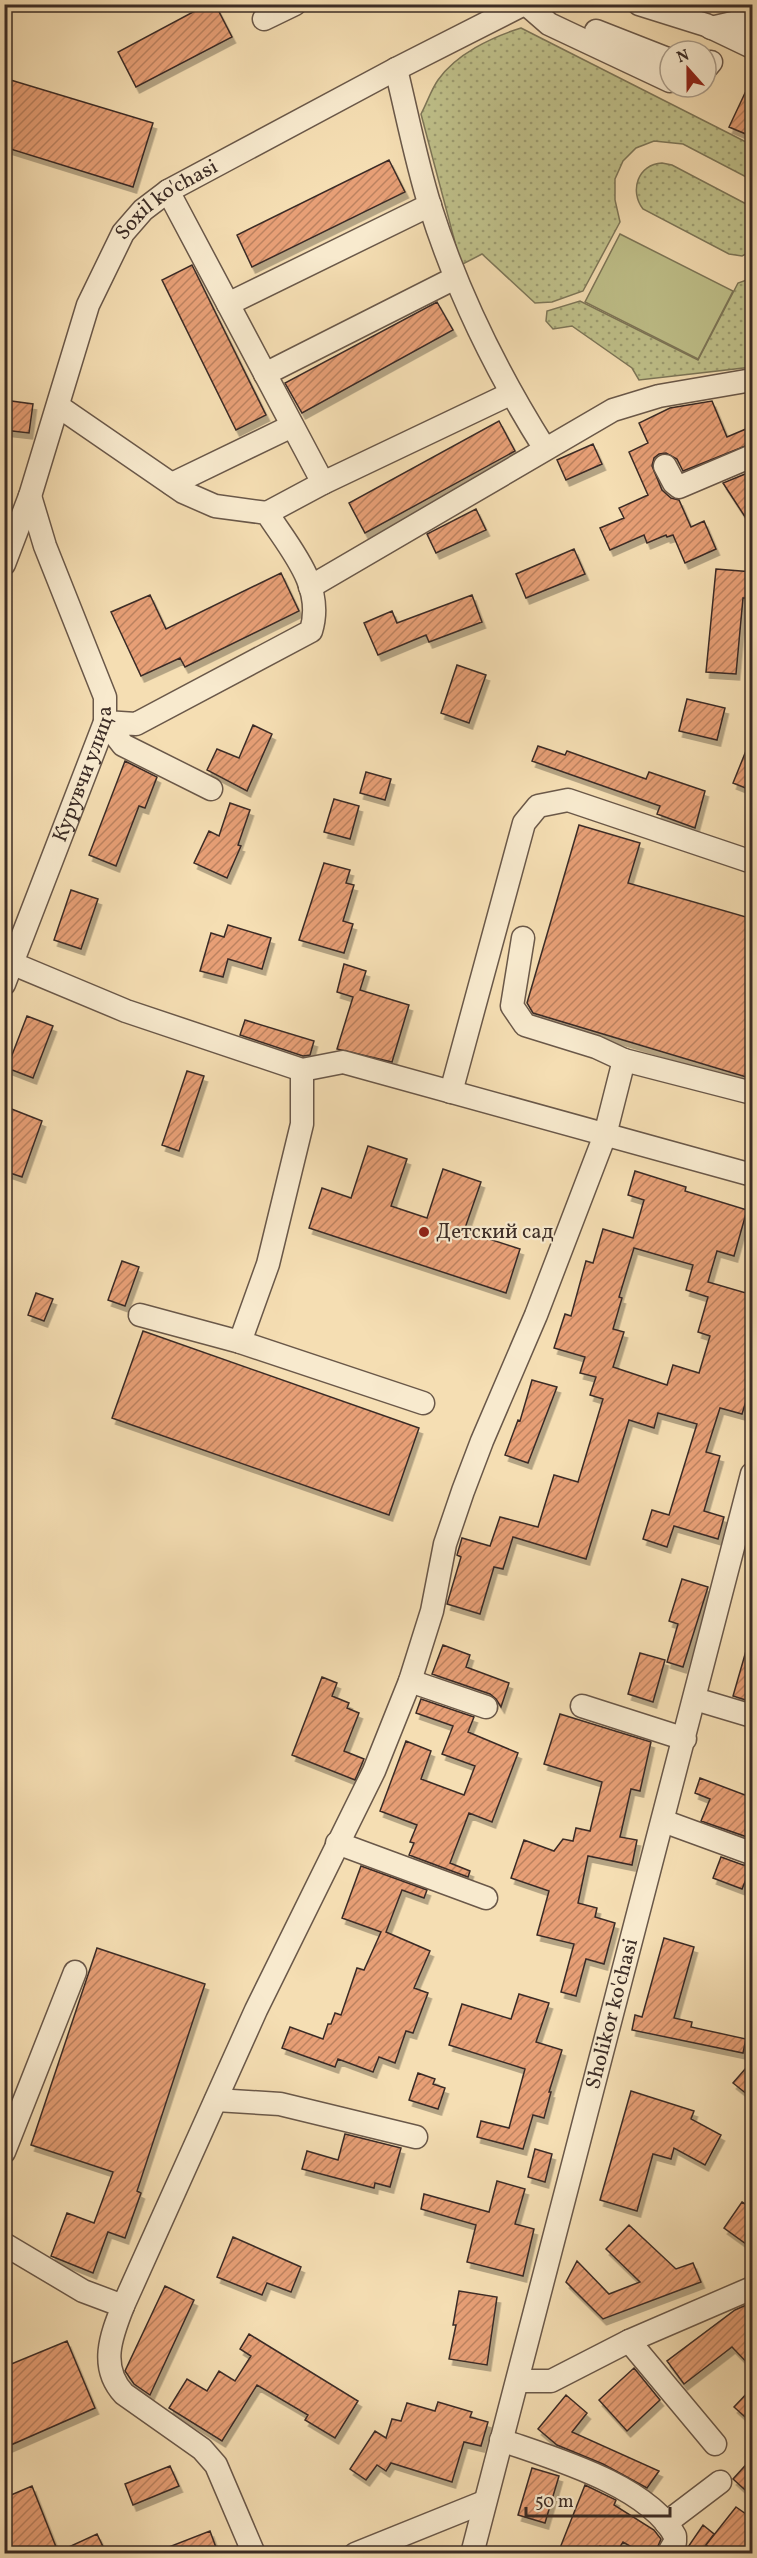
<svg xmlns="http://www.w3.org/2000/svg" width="757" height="2558" font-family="Vollkorn,serif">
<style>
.green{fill:url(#green-dots);stroke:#7d7658;stroke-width:1.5}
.pitch{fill:#bfc08a;stroke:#7d7658;stroke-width:1.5}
.building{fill:url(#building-hatch);stroke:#3b2c26;stroke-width:1.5;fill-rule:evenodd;filter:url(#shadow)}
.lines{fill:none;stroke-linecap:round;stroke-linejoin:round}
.minor-casing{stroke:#6a5849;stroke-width:25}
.minor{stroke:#f8eace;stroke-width:22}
.poi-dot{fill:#8f2418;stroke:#f8eace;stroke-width:2}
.labels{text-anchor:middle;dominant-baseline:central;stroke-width:4.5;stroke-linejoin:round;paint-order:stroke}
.street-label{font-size:21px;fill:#3b2c26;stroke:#f8eace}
.poi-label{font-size:21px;fill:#3b2c26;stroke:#f8eace;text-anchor:start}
</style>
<defs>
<pattern id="green-dots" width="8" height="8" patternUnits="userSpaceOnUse" patternTransform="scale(1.5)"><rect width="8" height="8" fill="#bfc08a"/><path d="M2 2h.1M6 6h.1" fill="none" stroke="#9c9c71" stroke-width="1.8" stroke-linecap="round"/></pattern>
<pattern id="building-hatch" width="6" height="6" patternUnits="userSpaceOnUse" patternTransform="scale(1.5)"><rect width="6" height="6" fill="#e79f76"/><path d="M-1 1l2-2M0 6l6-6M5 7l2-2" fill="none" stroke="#bc8261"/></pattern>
<filter id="shadow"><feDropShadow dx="3.5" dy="6" stdDeviation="0" flood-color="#0004"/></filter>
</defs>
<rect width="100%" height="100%" fill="#f5deb3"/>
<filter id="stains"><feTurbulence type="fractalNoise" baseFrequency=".00333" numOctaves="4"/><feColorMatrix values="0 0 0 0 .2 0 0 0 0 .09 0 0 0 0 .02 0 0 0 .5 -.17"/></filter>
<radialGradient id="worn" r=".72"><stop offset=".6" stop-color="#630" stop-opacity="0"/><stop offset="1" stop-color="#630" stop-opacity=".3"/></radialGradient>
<path class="green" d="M521,28l231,117v35l-69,-36 -29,-3 -18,7 -13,13 -8,18v21l5,22 -37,69 -31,11 -17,1 -53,-49 -21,11 -40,-151c6,-11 10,-24 17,-34 18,-26 54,-43 83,-52z
M662,163l10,2 80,42v44l-10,5 -13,-2 -86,-45c-14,-18 -5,-45 19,-46z
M752,278v89l-113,13 -7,-12 -60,-42 -19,3 -7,-8 1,-10 33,-10 118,59 40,-77z"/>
<path class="pitch" d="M620,234l113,57 -35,68 -113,-57z"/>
<path class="building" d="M208,4h7l17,33 -96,50 -18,-35z
M753,76v61l-24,-10z
M4,78l149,45 -20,64 -129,-40z
M389,160l16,32 -153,75 -15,-32z
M192,265l74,150 -30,15 -74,-150z
M437,302l16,28 -151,83 -17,-30z
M4,400l29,4 -4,29 -25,-3z
M712,401l15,36 26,-11v17l-70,28 -6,-12 -11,-6 -7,1 -5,4 -2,8 10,24 9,8 8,2 12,27 13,-6 12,28 -31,14 -12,-28 -6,2 -1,-2 -19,8 -3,-8 -34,15 -10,-22 24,-10 -5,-10 29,-13 -19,-43 19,-9 -9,-20 31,-15z
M499,421l16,30 -150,82 -16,-30z
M593,444l9,20 -36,16 -9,-20z
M750,472l3,4v53l-30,-46z
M476,509l10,21 -50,23 -9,-19z
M574,549l11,25 -59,24 -10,-24z
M716,569l37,3v26h-10l-7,76 -30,-2z
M281,573l18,38 -114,56 -5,-9 -39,18 -30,-64 39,-17 16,34z
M472,595l10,27 -53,20 -3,-7 -48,20 -14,-32 28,-12 5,12z
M457,665l29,10 -17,48 -28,-10z
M687,699l38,9 -8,32 -38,-9z
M253,725l19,9 -25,57 -40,-21 10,-21 22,9z
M752,736h1v55l-20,-8z
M538,746l27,9 2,-4 79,28 3,-7 56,19 -10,37 -38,-14 3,-8 -128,-45z
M125,761l32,16 -12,31 -6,-2 -23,60 -27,-11z
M366,772l25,7 -6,21 -25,-7z
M334,799l25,7 -9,33 -26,-7z
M230,803l20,7 -12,35 3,1 -14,32 -33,-15 15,-32 10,5z
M579,825l61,18 -12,40 125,36v160l-220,-66 -6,-10z
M324,863l26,7 -4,13 8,2 -11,36 10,3 -9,29 -45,-13z
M71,890l27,9 -17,50 -27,-9z
M228,925l43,13 -9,31 -34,-10 -5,18 -23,-6 11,-38 13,4z
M344,964l22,7 -6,19 49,15 -17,57 -55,-13 16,-52 -16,-5z
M27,1016l26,10 -20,52 -26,-10z
M245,1020l69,21 -4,14 -7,1 -63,-21z
M187,1071l17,5 -25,75 -17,-6z
M4,1106l38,15 -20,56 -18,-6z
M368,1146l39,13 -16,47 36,12 16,-49 38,13 -17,49 56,18 -14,44 -197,-65 13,-40 29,10z
M635,1171l51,16 -1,4 62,19 -13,46 -17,-5 -9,31 45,13v84l-11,35 -22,-6 -14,44 14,4 -16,55 20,6 -6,22 -44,-13 -7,21 -24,-8 9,-29 17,5 28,-91 -39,-11 -4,15 -25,-8 -43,139 -73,-22 -10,32 -9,-2 -14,47 -33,-10 14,-47 -4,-2 5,-17 28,8 10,-29 38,10 16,-52 24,7 25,-83 -13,-4 6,-18 -16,-4 5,-16 -31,-9 11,-34 6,2 15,-55 7,2 10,-34 30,9 11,-38 -16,-5zM634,1248l59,17 -7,25 22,7 -10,35 12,4 -11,37 -26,-8 -6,20 -54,-18 11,-35 -11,-3 9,-31 -3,-1z
M122,1261l17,6 -14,39 -17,-6z
M36,1293l17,6 -9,22 -16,-6z
M143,1331l276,97 -30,87 -277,-97z
M532,1380l25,7 -29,76 -23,-8 13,-35 2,1z
M682,1579l26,8 -25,80 -16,-5 11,-38 -9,-3z
M748,1644h5l-1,58 -19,-6z
M443,1645l27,10 -4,12 43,16 -8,24 -5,-8 -6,-5 -58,-20z
M640,1653l25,7 -12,42 -25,-8z
M322,1677l15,6 -5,13 17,7 -2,5 12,5 -15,38 20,8 -9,21 -63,-25z
M421,1699l53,18 -6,15 50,21 -26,69 -23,-9 -19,50 20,8 -2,6 -59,-22 5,-12 -4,-1 7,-17 -37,-14 26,-70 25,10 -10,28 43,16 11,-29 -33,-12 11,-28 -37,-13z
M560,1714l91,28 -11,49 -9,-2 -11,48 17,3 -5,25 -44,-9 -10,47 19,5 -2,9 20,6 -11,41 -18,-5 -10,37 -15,-4 13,-48 -37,-9 12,-44 -38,-13 13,-38 30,11 9,-12 10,2 3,-13 14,3 12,-49 -58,-18z
M700,1778l53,20v34l-3,6 -49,-17 9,-22 -15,-6z
M721,1857l22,8h9l-10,24 -29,-11z
M361,1866l66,24 -3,8 -22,-8 -16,42 44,19 -16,37 14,5 -15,40 -7,-2 -11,32 -16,-6 -6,15 -35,-13 -3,8 -53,-19 8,-21 33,12 5,-15h3l4,-11 6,2 16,-47 7,2 17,-38 -39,-14z
M664,1938l30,9 -20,71 18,4 -1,5 55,12 -3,14 -111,-23 3,-15 7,2z
M97,1948l108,36 -68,207 4,2 -16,45 -17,-6 -15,41 -42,-17 16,-43 27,10 19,-51 -82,-27z
M519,1994l30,9 -13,39 26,8 -13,42h2l-7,26 -11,-3 -10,34 -46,-12 4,-16 28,7 16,-59 -76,-24 13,-41 49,15z
M753,2060v39l-20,-16z
M418,2073l17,6 -2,5 12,4 -7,21 -29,-9z
M631,2091l63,20 -3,8 30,16 -16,30 -31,-17 -3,11 -18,-5 -16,57 -37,-11z
M345,2134l56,14 -11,39 -15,-4 -1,5 -72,-19 5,-18 31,9z
M535,2149l17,5 -7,28 -17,-5z
M497,2181l28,8 -10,35 19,5 -11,47 -56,-14 9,-37 -55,-16 3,-15 65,18z
M742,2202l11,7v40l-29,-21z
M629,2225l47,44 17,-6 8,19 -98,37 -37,-37 11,-21 32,33 31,-12 -34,-33z
M233,2237l68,30 -10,25 -24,-9 -5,12 -45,-18z
M165,2286l29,14 -44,95 -16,-11 -9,-13z
M459,2291l38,6 -10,68 -38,-6 7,-34h-3z
M753,2302v67l-21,-22 -48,37 -17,-23 68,-51z
M249,2334l109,67 -23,37 -30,-18 3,-5 -51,-30 -35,56 -53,-33 18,-29 20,12 12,-20 16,10 16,-25 -11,-7z
M67,2341l28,67 -91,40v-81z
M634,2368l26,32 -33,31 -28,-31z
M753,2387v37l-19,-17z
M566,2395l21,18 -15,19 87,39 -12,17 -44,-24 -46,-19 -19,-16z
M438,2402l34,10 -2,5 18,5 -7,24 -17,-4 -12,40 -61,-19 -5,8 -9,-6 -11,15 -16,-11 25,-38 11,7 6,-19 9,2 6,-18 28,8z
M753,2457v40l-20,-18z
M170,2466l9,20 -46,19 -8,-21z
M532,2468l27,8 -14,47 -27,-8z
M585,2485l31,15 -2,5 40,25 7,9 -6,14h-13l-19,-11 -7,11 -16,-7 -4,7h-38z
M32,2486l26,66 39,-18 9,19h-102v-55z
M736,2507l17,12v34h-36l-11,-8z
M703,2525l11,9 -14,19h-16z
M210,2531l8,22h-62v-1z"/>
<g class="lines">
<g class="minor-casing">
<g id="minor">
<path d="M526,4l23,20 121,57"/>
<path d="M639,4l67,21 46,22"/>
<path d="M264,19l31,-15"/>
<path d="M711,28l26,-6 15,3"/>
<path d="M596,31l74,29"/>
<path d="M706,68l5,-6"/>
<path d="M396,69c11,45 20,92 34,137 27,86 67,167 115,243"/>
<path d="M168,191l155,292"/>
<path d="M228,304l202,-99"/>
<path d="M265,374l190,-96"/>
<path d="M58,406l125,86 32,14 52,7c23,36 58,73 44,118l-175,93 -31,-2 18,23 88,44"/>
<path d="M665,466l9,17 5,4 73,-31"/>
<path d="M172,484l120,-58"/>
<path d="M267,513l56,-30 187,-89"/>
<path id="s1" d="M4,564l26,-68 58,-191 35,-72 20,-23 25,-19 228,-122 128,-65"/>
<path d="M310,587l303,-177 46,-14 93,-16"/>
<path d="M4,960l122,51 176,59 41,-8 409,113"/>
<path id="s2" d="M4,984l101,-262v-25l-60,-151 -15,-50"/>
<path d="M624,1060l128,33"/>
<path d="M302,1070v54l-34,140 -28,78 183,61"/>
<path d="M451,1092l73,-269 14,-17 30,-6 184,62"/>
<path d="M140,1315l100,27"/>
<path d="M410,1681l76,26"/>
<path d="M695,1699l57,17"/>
<path d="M582,1706l103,33"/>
<path d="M663,1821l85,31"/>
<path d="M337,1843l149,55"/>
<path d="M216,2100l64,4 136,33"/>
<path d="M4,2152l71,-180"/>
<path d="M4,2244l79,47 40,15"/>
<path d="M629,2341l86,103"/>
<path d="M518,2381h33l78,-40 123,-53"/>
<path d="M501,2440c51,18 147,45 174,96v6l-7,12"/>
<path d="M666,2523l54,-41"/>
<path d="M254,2554l-38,-89 -14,-16 -78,-55c-25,-27 -13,-58 -1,-88l133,-296 118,-239 36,-90 22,-70 13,-67 18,-53 19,-50 54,-126 69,-180 19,-75 -28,-13 -71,-22 -13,-19 11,-68"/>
<path d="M355,2554l129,-52"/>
<path id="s3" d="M472,2554l280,-1080"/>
</g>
</g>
<use href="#minor" class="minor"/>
</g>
<circle class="poi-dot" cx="424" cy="1232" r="6"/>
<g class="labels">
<g class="street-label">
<text stroke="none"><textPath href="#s1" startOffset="408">Soxil ko'chasi</textPath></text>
<text stroke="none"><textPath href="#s2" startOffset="225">Курувчи улица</textPath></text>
<text stroke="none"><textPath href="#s3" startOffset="558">Sholikor ko'chasi</textPath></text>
</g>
<g class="poi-label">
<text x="436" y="1232">Детский сад</text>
</g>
</g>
<rect width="757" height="2558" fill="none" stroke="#f5deb3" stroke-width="24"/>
<rect x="6" y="6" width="745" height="2546" fill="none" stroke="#3b2c26" stroke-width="3"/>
<rect x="12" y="12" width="733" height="2534" fill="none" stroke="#3b2c26" stroke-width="1.5"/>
<g transform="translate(688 69) rotate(339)"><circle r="28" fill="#f8eace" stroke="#ac9e8b" stroke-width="1.5"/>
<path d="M0-4.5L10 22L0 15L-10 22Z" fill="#8f2418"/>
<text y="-9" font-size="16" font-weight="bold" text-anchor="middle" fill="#3b2c26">N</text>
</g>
<path d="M526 2507v9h144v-9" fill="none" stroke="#3b2c26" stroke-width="3"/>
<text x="535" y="2507" font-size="18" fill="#3b2c26" stroke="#f8eace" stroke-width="4.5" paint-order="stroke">50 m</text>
<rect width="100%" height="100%" filter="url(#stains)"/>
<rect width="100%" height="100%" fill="url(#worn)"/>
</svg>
